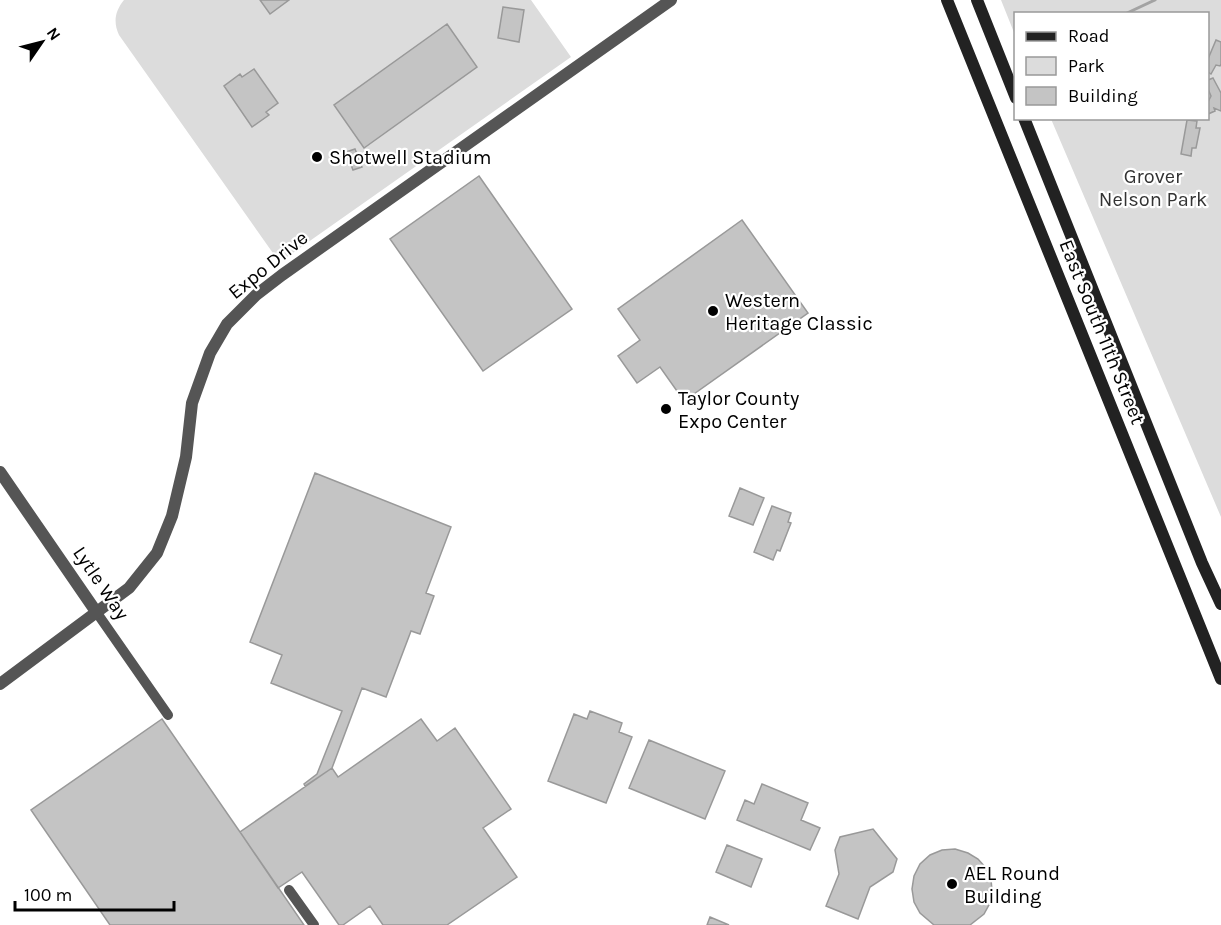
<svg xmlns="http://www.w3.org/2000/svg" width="1221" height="925" font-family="Karla,sans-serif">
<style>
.green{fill:#dcdcdc}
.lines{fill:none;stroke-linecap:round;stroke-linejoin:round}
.stream{stroke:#a3a3a3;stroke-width:3}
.building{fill:#c4c4c4;stroke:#999;stroke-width:1.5}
.minor{stroke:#555;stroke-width:10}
.tertiary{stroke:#555;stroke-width:12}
.secondary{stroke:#222;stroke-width:12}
.poi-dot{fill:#000;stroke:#fff;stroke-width:2}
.labels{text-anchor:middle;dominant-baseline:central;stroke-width:4.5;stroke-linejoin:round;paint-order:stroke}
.poi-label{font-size:20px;fill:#000;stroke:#fff;text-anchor:start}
.park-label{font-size:20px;fill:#333;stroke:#fff}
.street-label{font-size:20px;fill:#000;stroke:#fff}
</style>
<rect width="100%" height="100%" fill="#fff"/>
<path class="green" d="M124,0h407l40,57 -284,200 -5,1 -7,-2 -156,-221c-6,-13 -4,-24 5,-35z
M1001,0h220v517l-170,-398 157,-1v-104h-192l-1,21z"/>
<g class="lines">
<path class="stream" d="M1125,14l30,-14"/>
</g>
<path class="building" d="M260,0h29l-19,14z
M503,7l21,3 -5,32 -21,-4z
M447,24l30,43 -113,81 -30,-43z
M1216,40l5,2v22l-1,2 -4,-1 -5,9 -3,-2v-13z
M254,69l24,34 -12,9 3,3 -17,12 -28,-41 16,-12 2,3z
M1213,78l8,15v18l-7,-3 1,3 -7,3v-12l3,-6 -3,-7v-9z
M1187,120l10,1 -1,7h4l-4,20h-4l-1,8 -10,-2z
M355,149l7,18 -9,3 -7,-18z
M479,176l93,133 -89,62 -93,-132z
M742,220l66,93 -124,88 -24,-34 -23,16 -19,-27 22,-16 -22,-31z
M315,473l136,54 -25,66 8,3 -14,38 -9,-3 -25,66 -24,-9 -30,80 -27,18 -1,-2 13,-10 25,-63 -71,-28 11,-28 -32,-13z
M740,488l24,10 -11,27 -24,-9z
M772,506l19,7 -3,9 3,1 -11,28 -3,-1 -4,10 -19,-8z
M590,711l32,12 -3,9 13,5 -26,66 -58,-22 26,-67 13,5z
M162,719l78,113 64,93h-194l-79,-115z
M421,719l16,22 18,-13 56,81 -28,19 34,49 -70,48h-64l-13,-19 -27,19h-4l-37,-53 -24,16 -38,-56 92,-64 6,9z
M649,740l76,31 -20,48 -76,-31z
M762,784l46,19 -7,17 19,8 -10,22 -73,-30 8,-20 9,4z
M873,829l24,30 -4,13 -23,15 -12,32 -32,-13 13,-32 -4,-24 5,-13z
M727,845l35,14 -11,28 -35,-15z
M955,849l13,4 10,6 8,9 5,11 1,12 -2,12 -6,11 -14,11h-36l-14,-12 -6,-11 -2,-13 2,-13 6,-12 10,-9 12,-5z
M710,917l19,8h-22z"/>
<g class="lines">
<path class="minor" d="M97,613l71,102
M289,890l25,35"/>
<path class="tertiary" d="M0,472l97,141
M0,684l129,-96 28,-35 15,-37 14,-59 6,-54 18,-50 17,-29 29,-29 26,-20 389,-275"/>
<path class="secondary" d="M947,0l274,679
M977,0l39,98
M1024,118l178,445 19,41"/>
</g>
<g class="poi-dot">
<circle cx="317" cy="157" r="6"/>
<circle cx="713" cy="311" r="6"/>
<circle cx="666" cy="409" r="6"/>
<circle cx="952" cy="884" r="6"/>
</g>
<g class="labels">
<g class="poi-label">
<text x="329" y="157">Shotwell Stadium</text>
<text x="725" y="300">Western<tspan x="725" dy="23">Heritage Classic</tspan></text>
<text x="678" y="398">Taylor County<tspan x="678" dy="23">Expo Center</tspan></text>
<text x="964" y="873">AEL Round<tspan x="964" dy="23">Building</tspan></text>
</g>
<g class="park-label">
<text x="1153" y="176">Grover<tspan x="1153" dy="23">Nelson Park</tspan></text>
</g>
<g class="street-label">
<text transform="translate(268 265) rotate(-39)">Expo Drive</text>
<text transform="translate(1102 332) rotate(68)">East South 11th Street</text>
<text transform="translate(101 583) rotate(56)">Lytle Way</text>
</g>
</g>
<rect x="1014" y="12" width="195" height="108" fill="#ffffff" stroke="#999999" stroke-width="1.5"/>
<rect x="1026" y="32" width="30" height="9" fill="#222222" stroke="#999999" stroke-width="1.5"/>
<text x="1068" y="42" font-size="18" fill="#000000">Road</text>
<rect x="1026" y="57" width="30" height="18" fill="#dcdcdc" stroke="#999999" stroke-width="1.5"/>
<text x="1068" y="72" font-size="18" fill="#000000">Park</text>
<rect x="1026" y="87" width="30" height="18" fill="#c4c4c4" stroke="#999999" stroke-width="1.5"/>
<text x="1068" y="102" font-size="18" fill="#000000">Building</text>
<g transform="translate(42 42) rotate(55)" stroke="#ffffff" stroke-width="4.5" paint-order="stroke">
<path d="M0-4.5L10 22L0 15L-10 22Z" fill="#000000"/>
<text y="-9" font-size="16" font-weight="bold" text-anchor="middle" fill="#000000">N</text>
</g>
<path d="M15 901v9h159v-9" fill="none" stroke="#000000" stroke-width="3"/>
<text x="24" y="901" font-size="18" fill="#000000" stroke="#ffffff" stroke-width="4.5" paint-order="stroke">100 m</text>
</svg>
